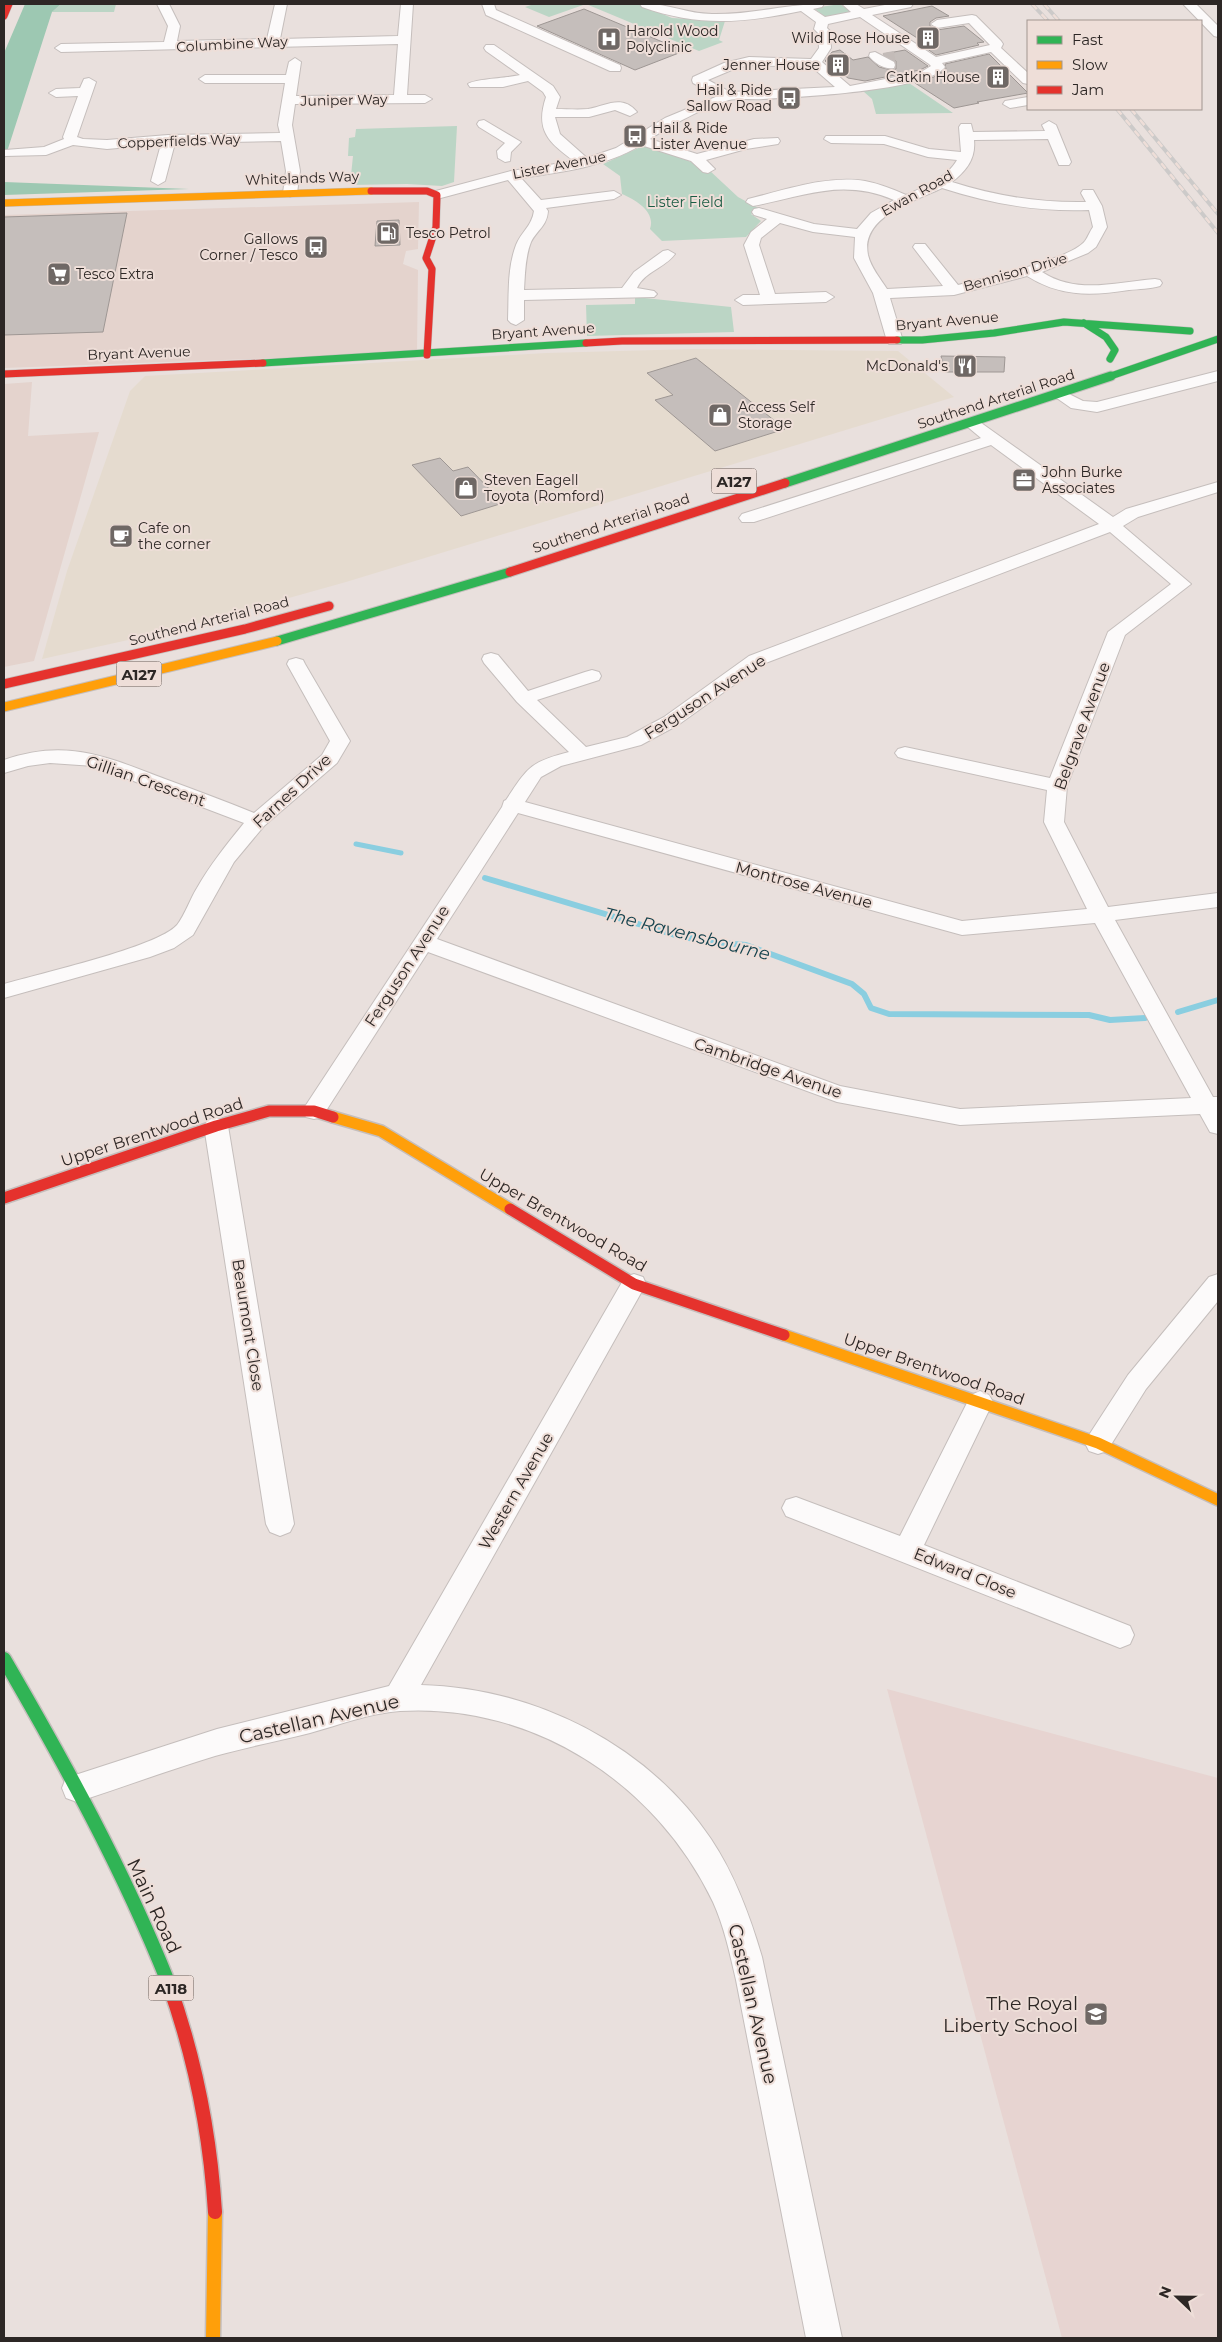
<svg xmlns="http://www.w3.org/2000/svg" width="1222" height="2342" font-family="Montserrat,sans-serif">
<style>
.built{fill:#e4d3cd}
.industrial{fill:#e5dbcf}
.education{fill:#e7d4d1}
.green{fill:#bbd5c5}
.forest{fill:#9dc8b2}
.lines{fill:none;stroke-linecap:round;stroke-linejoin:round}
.stream-far1{stroke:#8acee0;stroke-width:5}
.stream{stroke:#8acee0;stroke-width:6}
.building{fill:#c5bebb;stroke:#9e9794}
.street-tunnel{stroke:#c3bbb8;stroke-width:14;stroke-dasharray:14 7;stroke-linecap:butt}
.street-casing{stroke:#c5bebc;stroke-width:2}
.fast-far2-casing{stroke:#c5bebc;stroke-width:8}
.fast-far1-casing{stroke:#c5bebc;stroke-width:11}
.fast-casing{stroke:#c5bebc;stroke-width:17}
.slow-far3-casing{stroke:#c5bebc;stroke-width:8}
.slow-far2-casing{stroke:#c5bebc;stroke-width:11}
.slow-far1-casing{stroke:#c5bebc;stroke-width:14}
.slow-casing{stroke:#c5bebc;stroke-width:17}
.jam-far3-casing{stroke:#c5bebc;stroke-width:8}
.jam-far2-casing{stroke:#c5bebc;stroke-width:11}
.jam-far1-casing{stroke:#c5bebc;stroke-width:14}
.jam-casing{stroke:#c5bebc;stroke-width:17}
.street{fill:#fcfafa;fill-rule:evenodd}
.fast-far2{stroke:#30b455;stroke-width:7}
.fast-far1{stroke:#30b455;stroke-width:9}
.fast{stroke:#30b455;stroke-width:14}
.slow-far3{stroke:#ff9f0a;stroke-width:7}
.slow-far2{stroke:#ff9f0a;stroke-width:9}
.slow-far1{stroke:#ff9f0a;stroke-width:11}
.slow{stroke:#ff9f0a;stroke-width:14}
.jam-far3{stroke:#e5322d;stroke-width:7}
.jam-far2{stroke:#e5322d;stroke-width:9}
.jam-far1{stroke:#e5322d;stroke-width:11}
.jam{stroke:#e5322d;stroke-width:14}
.rail-casing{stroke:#cccac9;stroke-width:4}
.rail{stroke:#eeded8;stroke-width:2.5;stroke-dasharray:7;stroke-linecap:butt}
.labels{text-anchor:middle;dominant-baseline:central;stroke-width:4;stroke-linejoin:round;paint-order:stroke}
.far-poi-label{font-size:14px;fill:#2d2725;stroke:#eeded8;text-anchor:start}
.far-street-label{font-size:14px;fill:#2d2725;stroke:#eeded8}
.far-park-label{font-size:14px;fill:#1a5c43;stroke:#eeded8}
.shield{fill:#eeded8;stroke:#675e5b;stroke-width:1}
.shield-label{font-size:15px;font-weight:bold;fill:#2d2725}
.street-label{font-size:16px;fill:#2d2725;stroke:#eeded8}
.water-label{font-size:18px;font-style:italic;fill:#14424d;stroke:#eeded8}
.near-street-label{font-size:19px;fill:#2d2725;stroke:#eeded8}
.near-poi-label{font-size:19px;fill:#2d2725;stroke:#eeded8;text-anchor:end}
</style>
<rect width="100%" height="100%" fill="#e9e0dd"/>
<path class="built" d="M419,202l-1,47 -12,2 -3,13 15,6 -1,83 -413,15v-153z
M32,382l-4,54 71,-4 -65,229 -30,6v-283z"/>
<path class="industrial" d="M694,349l204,2 56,46 -608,185 -168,47 -136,30 25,-88 63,-180 15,-15 401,-23z"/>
<path class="education" d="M887,1689l331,89v560h-156z"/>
<path class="green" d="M61,4h55l-2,8h-62z
M534,4h105l33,14 53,3 -6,19 4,2 -24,9 -113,-47 -37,13 -24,-10z
M840,4l11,8 -26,5 -11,-9z
M909,83l44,30 -77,1 -4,-15 -9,-8z
M457,126l-3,56 -12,4 -35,-2 -57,1 3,-29h-5l1,-18 6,-1 1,-8z
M645,145l30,10 34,15 29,27 22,12 -9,5 10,7 -15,16 -84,4 -12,-12c6,-17 -14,-29 -28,-35l-2,-18 -17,-12z
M635,297l96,10 3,25 -147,4 -1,-31 49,-1z"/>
<path class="forest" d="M25,4h36l-9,8 -48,149v-108z
M4,182l185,7 -185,6z"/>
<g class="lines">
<path class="stream-far1" d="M356,844l45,9"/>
<path class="stream" d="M485,878l190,57 34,7 37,3 106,39 12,10 7,14 18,6 200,1 21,5 35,-2
M1178,1012l40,-12"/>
</g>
<path class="building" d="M932,6l17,10 -13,2 -6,4v4l7,4 27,-4 20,16 -7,1 2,2 -43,10 -13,-9 5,-1 -45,-29z
M584,9l100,42 -49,19 -98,-44z
M840,50l13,10 15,-3 11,10 12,3 5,-1v-8l-13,-7 22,-4 23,16 -8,4 -55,11 -17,-3 -23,-17 7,-9z
M989,54l39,39 -51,9 2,1 -25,5 -39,-25 19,-6 12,-8 -1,-5z
M127,213l-24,119 -99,3v-118z
M399,220l1,25 -25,1 2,-25z
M941,356l64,1 -1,15h-59z
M696,358l89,71 -70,22 -60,-51 18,-5 -26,-22z
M440,458l13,13 15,-4 35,36 -42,13 -49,-51z"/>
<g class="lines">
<path class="street-tunnel" d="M884,60l11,-2"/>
<g class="street-casing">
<path id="street" d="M157,4h12l11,22 -3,15 90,-2 8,-35h12l-7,35 118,-3 3,-32h12l-6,91h18l7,4 -7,4 -130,1 -3,21 8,46 -3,22 -7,4 -7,-4 3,-22 -5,-30 -106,2 -10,38 -7,4 -7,-4 10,-37 -54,5 -34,-4 -27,10 -41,1v-6l39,-3 20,-8 -1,-2 15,-41 -22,1 -7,-4 7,-4 24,-1 4,-9 5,-1 7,4 -19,55 6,2 24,1 61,-5 112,-2 -2,-8 7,-42h-80l-6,-4 6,-4h81l3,-13 6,-4 6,4 -5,34 98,-1 4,-51 -337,8 -6,-4 6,-4 103,-2 4,-16z
M482,4h12l2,6 124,55 1,3 -1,3h-10l-124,-56z
M640,4c24,-2 47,10 72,10 38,1 74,-10 112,-10l-2,3 -9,2 12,8 26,-5 -9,-8h14l8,5 26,-5h23l-2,3 -39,8 64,42 54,-12 -21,-22 -32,5 -6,-4 6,-4 35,-5 4,1 25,25 2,3 -2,4 27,25v11l-5,-1 -32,-31 -49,11 3,4c-18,24 -148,30 -182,32 -10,1 -24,-1 -34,1 -25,7 -57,25 -79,39l47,15 57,-15 24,-1 2,3 -2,3 -32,5 -40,11 9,9 -7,4 -5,-1 -12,-11 -50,-16c-36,22 -79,27 -120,33l20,22 73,-9 7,4 -7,4 -68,9 2,3c-1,15 -11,19 -17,31 -6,15 -6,33 -7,48l98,-2 12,-16 29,-21 5,-1 7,4c-10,14 -30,17 -38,34l17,3 3,3 -3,3 -130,3v20l-8,5 -5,-2 -3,-3c1,-25 -1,-51 8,-75 5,-13 16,-19 18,-34l-26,-31 -71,19 -7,-4 2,-3 79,-21 63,-10c-26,-19 -39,-31 -28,-64l-3,-5 -15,-11 -25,6h-33l-2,-3c5,-5 41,-6 52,-9l-34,-24 -2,-3 2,-3h8l59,41 7,11 -4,12c10,0 22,1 32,0 18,-3 34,-15 49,3l-7,4 -15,-6 -26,7h-34l5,17 27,24 29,-10 49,-30 53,-22 -25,-13 -1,-3 1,-3 31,-14 25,-6 62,2 8,-11 -1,-15 -4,-4 2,-7 -15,-11c-58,12 -103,16 -159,-4zM860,17l69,47 2,2 -10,6 -71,14 -28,-24 9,-14 -1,-17 -3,-3 1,-4zM749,65l63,2 23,20 -105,5 -22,-12 26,-11z
M1183,4h13l22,22v11l-4,-1z
M875,52l19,10 1,3 -1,3c-9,2 -20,-5 -25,-12l1,-3z
M1028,97v8l-18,3 -7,-4 2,-3z
M484,120l37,22 -10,10 -1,9 -5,1 -7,-4 -1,-7 8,-8 -26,-16 -2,-3 2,-3z
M1049,121l7,4 15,37 -2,3h-10l-11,-26 -74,1c2,19 -8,31 -22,42 44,14 87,21 134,20l-5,-9 2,-3h10l9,16 5,21 -11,20 -8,6 -46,19c35,23 74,10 113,7l5,1 2,3 -2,3c-10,3 -21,3 -31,4 -38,6 -69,7 -102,-14l-73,19 -64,3 13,43 -2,3h-12l-2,-3 -14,-48 -19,-35 1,-21 -42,-5 -33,-9 -19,15 -2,7 16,49 51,-2 8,5 -8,5 -83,3 -8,-5 8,-5h17l-16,-50 7,-13 16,-13 -13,-4 -2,-3 2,-3 5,-1 55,16 43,5 14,-16 23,-13c-52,-22 -89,-4 -141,6l-7,-4 2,-3c37,-9 79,-24 117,-18 15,3 28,8 41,14 18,-8 41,-17 51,-35l-29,-3 -44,-13 -53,-1 -7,-4 2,-3h59l44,13 32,3 -2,-25 2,-3h10l2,8 72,-1 -3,-6zM942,188c49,16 96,24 147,22l4,17c-3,4 -5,10 -8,14 -15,19 -101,37 -127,44l-33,-41h-10l-2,3 30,39 -56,3c-7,-11 -16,-21 -19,-34 -8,-39 48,-54 74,-67z
M1218,371v10l-121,31 -26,-4 -20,-14 2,-3 6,-2 24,12 14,1z
M971,418l6,2 136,97 13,-8 92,-27v10l-80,25 -15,9 68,58 -66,51 -58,151 -3,36 44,85 110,-14v14l-103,13 98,177h5v37l-8,-2 -10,-18 -240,11 -123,-23 -409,-150 -106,165 -8,2 -8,-2 -4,-6 4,-6 196,-298 2,-6 2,-1c22,-33 24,-38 63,-48l-52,-50 -33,-39 -2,-4 2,-4 7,-2 7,2 30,36 57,-19 7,-2 7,2 2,4 -2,4 -62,20 49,47 41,-10 37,-20 85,-61 350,-132 -108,-79 -237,77h-12l-3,-4 3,-4 239,-76 -18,-15 2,-3zM1110,532l61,52 -63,48 -58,146 -145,-31 -7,2 -3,4 3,4 7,2 142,31 -3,32 43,87 -125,12 -437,-119 16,-25 20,-11 80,-21 37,-20 85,-61zM518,813l444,122 133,-12 96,175 -231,11 -120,-23 -403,-147z
M296,658l7,2 2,4 45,77 -13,22 -73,63 -30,36 -41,73 -19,13 -24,9 -146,41v-14c34,-10 154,-37 173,-59 8,-10 13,-26 20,-37 13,-23 30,-44 47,-65l-150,-57 -44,-3 -22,3 -24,7v-13c63,-22 103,-3 161,19 30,11 60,22 89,34l68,-58 8,-14 -43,-77 2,-4z
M216,1118l8,2 4,6 66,398 -4,8 -10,4 -10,-4 -4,-8 -62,-398 4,-6z
M634,1274l9,3 3,7 -225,401c113,3 226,59 290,154 24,36 39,77 51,118l80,381h-36l-70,-358c-6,-26 -12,-54 -23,-78 -57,-119 -180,-199 -313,-191 -30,2 -61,14 -90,22 -32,8 -63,14 -95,23 -46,14 -92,31 -138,46l-11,-4 -4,-10 4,-10 151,-49 172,-43 236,-409z
M1218,1274v27l-72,88 -39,62 -9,3 -9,-3 -4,-8 4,-8 39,-60 81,-98z
M980,1391l9,4 4,7 -69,143 206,81 4,9 -4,9 -10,4 -10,-4 -324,-128 -4,-8 4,-8 10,-3 104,39 71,-141z"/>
</g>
<g class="fast-far2-casing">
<path id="fast-far2" d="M1084,323l22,14 9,13 -5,9
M897,340h25l72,-7 70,-11 126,9
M263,363l323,-20
M1108,377l110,-38"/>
</g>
<g class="fast-far1-casing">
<path id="fast-far1" d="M785,483l326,-107
M277,641l233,-69"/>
</g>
<g class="fast-casing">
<path id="fast" d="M4,1659c61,105 119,210 164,323"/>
</g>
<g class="slow-far3-casing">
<path id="slow-far3" d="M4,203l367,-12"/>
</g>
<g class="slow-far2-casing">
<path id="slow-far2" d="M4,707l273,-66"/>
</g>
<g class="slow-far1-casing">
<path id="slow-far1" d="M333,1117l48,14 129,78
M784,1335l314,108 120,57"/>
</g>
<g class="slow-casing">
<path id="slow" d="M213,2338l2,-126"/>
</g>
<g class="jam-far3-casing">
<path id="jam-far3" d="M4,16l5,-12
M371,191h56l10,4 -1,32 -10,31 6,11 -5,86
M586,343l36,-2 275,-1
M4,374l259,-11"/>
</g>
<g class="jam-far2-casing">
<path id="jam-far2" d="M510,572l275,-89
M4,684l241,-55 84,-23"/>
</g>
<g class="jam-far1-casing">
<path id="jam-far1" d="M4,1198l212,-72 53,-15h45l19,6
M510,1209l124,75 150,51"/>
</g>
<g class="jam-casing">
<path id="jam" d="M168,1982c27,75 42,150 47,230"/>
</g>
<use href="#street" class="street"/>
<use href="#fast-far2" class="fast-far2"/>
<use href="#fast-far1" class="fast-far1"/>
<use href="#fast" class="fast"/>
<use href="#slow-far3" class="slow-far3"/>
<use href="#slow-far2" class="slow-far2"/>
<use href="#slow-far1" class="slow-far1"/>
<use href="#slow" class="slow"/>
<use href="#jam-far3" class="jam-far3"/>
<use href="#jam-far2" class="jam-far2"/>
<use href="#jam-far1" class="jam-far1"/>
<use href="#jam" class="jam"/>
<g class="rail-casing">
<path id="rail" d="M1032,4l16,17
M1044,4l15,17
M1117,109l101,124
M1131,109l87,105"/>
</g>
<use href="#rail" class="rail"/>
</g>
<defs>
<g id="building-square" transform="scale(1.25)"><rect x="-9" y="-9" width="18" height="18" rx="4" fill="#6f6865" stroke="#eeded8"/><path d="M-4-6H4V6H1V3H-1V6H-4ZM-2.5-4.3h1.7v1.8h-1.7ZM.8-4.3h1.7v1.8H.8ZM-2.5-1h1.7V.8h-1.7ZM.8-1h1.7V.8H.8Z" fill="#fff"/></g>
<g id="hospital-square" transform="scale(1.25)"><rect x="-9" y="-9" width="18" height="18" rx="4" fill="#6f6865" stroke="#eeded8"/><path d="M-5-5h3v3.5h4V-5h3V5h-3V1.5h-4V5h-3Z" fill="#fff"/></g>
<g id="bus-square" transform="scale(1.25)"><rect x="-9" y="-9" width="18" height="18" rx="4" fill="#6f6865" stroke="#eeded8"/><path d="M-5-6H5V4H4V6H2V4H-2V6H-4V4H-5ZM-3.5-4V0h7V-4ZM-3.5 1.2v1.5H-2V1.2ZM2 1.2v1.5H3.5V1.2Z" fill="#fff"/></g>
<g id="fuel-square" transform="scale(1.25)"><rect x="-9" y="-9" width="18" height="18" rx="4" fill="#6f6865" stroke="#eeded8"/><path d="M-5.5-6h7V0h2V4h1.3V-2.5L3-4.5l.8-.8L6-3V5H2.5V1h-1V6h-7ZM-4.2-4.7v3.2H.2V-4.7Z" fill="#fff"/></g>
<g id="supermarket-square" transform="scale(1.25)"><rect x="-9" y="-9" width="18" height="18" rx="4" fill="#6f6865" stroke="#eeded8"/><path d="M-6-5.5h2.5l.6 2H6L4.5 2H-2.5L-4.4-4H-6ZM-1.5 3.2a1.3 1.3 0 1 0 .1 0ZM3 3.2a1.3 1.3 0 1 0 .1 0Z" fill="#fff"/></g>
<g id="restaurant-square" transform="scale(1.25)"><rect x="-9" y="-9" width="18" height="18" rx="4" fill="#6f6865" stroke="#eeded8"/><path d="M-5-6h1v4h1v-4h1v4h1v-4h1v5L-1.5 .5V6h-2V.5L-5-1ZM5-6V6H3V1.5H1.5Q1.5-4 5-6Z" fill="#fff"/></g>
<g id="shop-square" transform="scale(1.25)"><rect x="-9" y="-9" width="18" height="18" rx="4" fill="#6f6865" stroke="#eeded8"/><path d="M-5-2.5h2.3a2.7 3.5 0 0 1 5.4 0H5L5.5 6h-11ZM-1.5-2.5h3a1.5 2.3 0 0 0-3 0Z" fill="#fff"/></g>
<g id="office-square" transform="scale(1.25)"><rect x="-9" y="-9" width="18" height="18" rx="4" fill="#6f6865" stroke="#eeded8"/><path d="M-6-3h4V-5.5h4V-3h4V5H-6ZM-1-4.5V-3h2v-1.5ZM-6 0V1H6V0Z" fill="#fff"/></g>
<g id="cafe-square" transform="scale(1.25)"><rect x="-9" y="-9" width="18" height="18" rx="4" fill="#6f6865" stroke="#eeded8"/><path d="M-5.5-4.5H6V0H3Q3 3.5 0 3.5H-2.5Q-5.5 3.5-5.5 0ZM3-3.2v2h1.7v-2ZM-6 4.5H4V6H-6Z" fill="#fff"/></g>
<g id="school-square" transform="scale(1.25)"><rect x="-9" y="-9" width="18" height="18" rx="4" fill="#6f6865" stroke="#eeded8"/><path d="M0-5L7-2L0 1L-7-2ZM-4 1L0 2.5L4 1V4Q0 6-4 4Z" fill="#fff"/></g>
</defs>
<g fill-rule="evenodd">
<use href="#building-square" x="928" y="38"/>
<use href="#hospital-square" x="609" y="39"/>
<use href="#building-square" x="838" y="65"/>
<use href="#building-square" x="998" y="77"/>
<use href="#bus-square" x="789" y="98"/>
<use href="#bus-square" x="635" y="136"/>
<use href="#fuel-square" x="388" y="233"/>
<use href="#bus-square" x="316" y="247"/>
<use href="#supermarket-square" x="59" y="274"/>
<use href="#restaurant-square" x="965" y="366"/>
<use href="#shop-square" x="720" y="415"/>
<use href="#office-square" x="1024" y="480"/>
<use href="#shop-square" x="466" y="488"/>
<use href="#cafe-square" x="121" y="536"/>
<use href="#school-square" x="1096" y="2014"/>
</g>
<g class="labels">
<g class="far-poi-label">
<text x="626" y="31">Harold Wood<tspan x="626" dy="16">Polyclinic</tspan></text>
<text x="910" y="38" text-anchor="end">Wild Rose House</text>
<text x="820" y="65" text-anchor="end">Jenner House</text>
<text x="980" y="77" text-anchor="end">Catkin House</text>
<text x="772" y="90" text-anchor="end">Hail &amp; Ride<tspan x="772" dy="16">Sallow Road</tspan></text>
<text x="652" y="128">Hail &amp; Ride<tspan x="652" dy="16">Lister Avenue</tspan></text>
<text x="406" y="233">Tesco Petrol</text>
<text x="298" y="239" text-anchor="end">Gallows<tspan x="298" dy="16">Corner / Tesco</tspan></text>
<text x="76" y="274">Tesco Extra</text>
<text x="948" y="366" text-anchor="end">McDonald's</text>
<text x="738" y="407">Access Self<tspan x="738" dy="16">Storage</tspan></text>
<text x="1042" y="472">John Burke<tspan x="1042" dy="16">Associates</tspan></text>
<text x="484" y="480">Steven Eagell<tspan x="484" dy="16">Toyota (Romford)</tspan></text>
<text x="138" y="528">Cafe on<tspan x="138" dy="16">the corner</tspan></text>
</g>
<g class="far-street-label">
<text transform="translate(232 44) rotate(-3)">Columbine Way</text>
<text transform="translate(344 100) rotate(-1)">Juniper Way</text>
<text transform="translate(179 141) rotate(-2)">Copperfields Way</text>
<text transform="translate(559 165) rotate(-11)">Lister Avenue</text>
<text transform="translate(302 178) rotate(-2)">Whitelands Way</text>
<text transform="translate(917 193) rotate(-29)">Ewan Road</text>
<text transform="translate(1015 272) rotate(-16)">Bennison Drive</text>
<text transform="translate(947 321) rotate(-5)">Bryant Avenue</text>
<text transform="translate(543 331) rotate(-4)">Bryant Avenue</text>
<text transform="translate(139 353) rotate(-2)">Bryant Avenue</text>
<text transform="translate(996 399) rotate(-18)">Southend Arterial Road</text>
<text transform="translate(611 523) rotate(-18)">Southend Arterial Road</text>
<text transform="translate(209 621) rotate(-14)">Southend Arterial Road</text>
</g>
<g class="far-park-label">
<text x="685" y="202">Lister Field</text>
</g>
<g class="shield">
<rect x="711.5" y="468.5" width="45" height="25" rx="4"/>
<rect x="116.5" y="661.5" width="45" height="25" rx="4"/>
<rect x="148.5" y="1975.5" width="45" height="25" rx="4"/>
</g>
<g class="shield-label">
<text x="734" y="481">A127</text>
<text x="139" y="674">A127</text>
<text x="171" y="1988">A118</text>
</g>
<g class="street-label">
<text transform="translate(705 697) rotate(-33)">Ferguson Avenue</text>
<text transform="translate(1082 726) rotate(-70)">Belgrave Avenue</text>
<text transform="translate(146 781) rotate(19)">Gillian Crescent</text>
<text transform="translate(292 791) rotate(-43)">Farnes Drive</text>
<text transform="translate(804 885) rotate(15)">Montrose Avenue</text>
<text transform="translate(407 966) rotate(-57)">Ferguson Avenue</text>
<text transform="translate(768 1068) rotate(19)">Cambridge Avenue</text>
<text transform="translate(152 1132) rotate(-18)">Upper Brentwood Road</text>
<text transform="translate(563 1220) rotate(30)">Upper Brentwood Road</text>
<text transform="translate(248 1325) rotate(81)">Beaumont Close</text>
<text transform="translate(934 1369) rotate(19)">Upper Brentwood Road</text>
<text transform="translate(516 1491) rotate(-60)">Western Avenue</text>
<text transform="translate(965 1573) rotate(22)">Edward Close</text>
</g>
<g class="water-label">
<text transform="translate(687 934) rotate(14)">The Ravensbourne</text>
</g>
<g class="near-street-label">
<text transform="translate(319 1719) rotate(-13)">Castellan Avenue</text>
<text transform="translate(154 1906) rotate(65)">Main Road</text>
<text transform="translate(753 2004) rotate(77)">Castellan Avenue</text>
</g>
<g class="near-poi-label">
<text x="1078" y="2003">The Royal<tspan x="1078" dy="22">Liberty School</tspan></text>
</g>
</g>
<rect width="1222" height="2342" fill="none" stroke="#2d2725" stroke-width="10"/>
<rect x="1027" y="20" width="175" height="90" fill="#eeded8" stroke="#a19590"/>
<rect x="1037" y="36" width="25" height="8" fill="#30b455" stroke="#a19590"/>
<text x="1072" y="45" font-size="15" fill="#2d2725">Fast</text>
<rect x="1037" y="61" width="25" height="8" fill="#ff9f0a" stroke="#a19590"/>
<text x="1072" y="70" font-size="15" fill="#2d2725">Slow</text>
<rect x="1037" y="86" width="25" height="8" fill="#e5322d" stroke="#a19590"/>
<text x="1072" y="95" font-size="15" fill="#2d2725">Jam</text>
<g transform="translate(1177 2297) rotate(292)" stroke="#eeded8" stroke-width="4" paint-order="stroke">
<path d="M0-4L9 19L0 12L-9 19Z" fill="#2d2725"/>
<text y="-8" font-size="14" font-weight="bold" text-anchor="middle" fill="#2d2725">N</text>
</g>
</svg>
